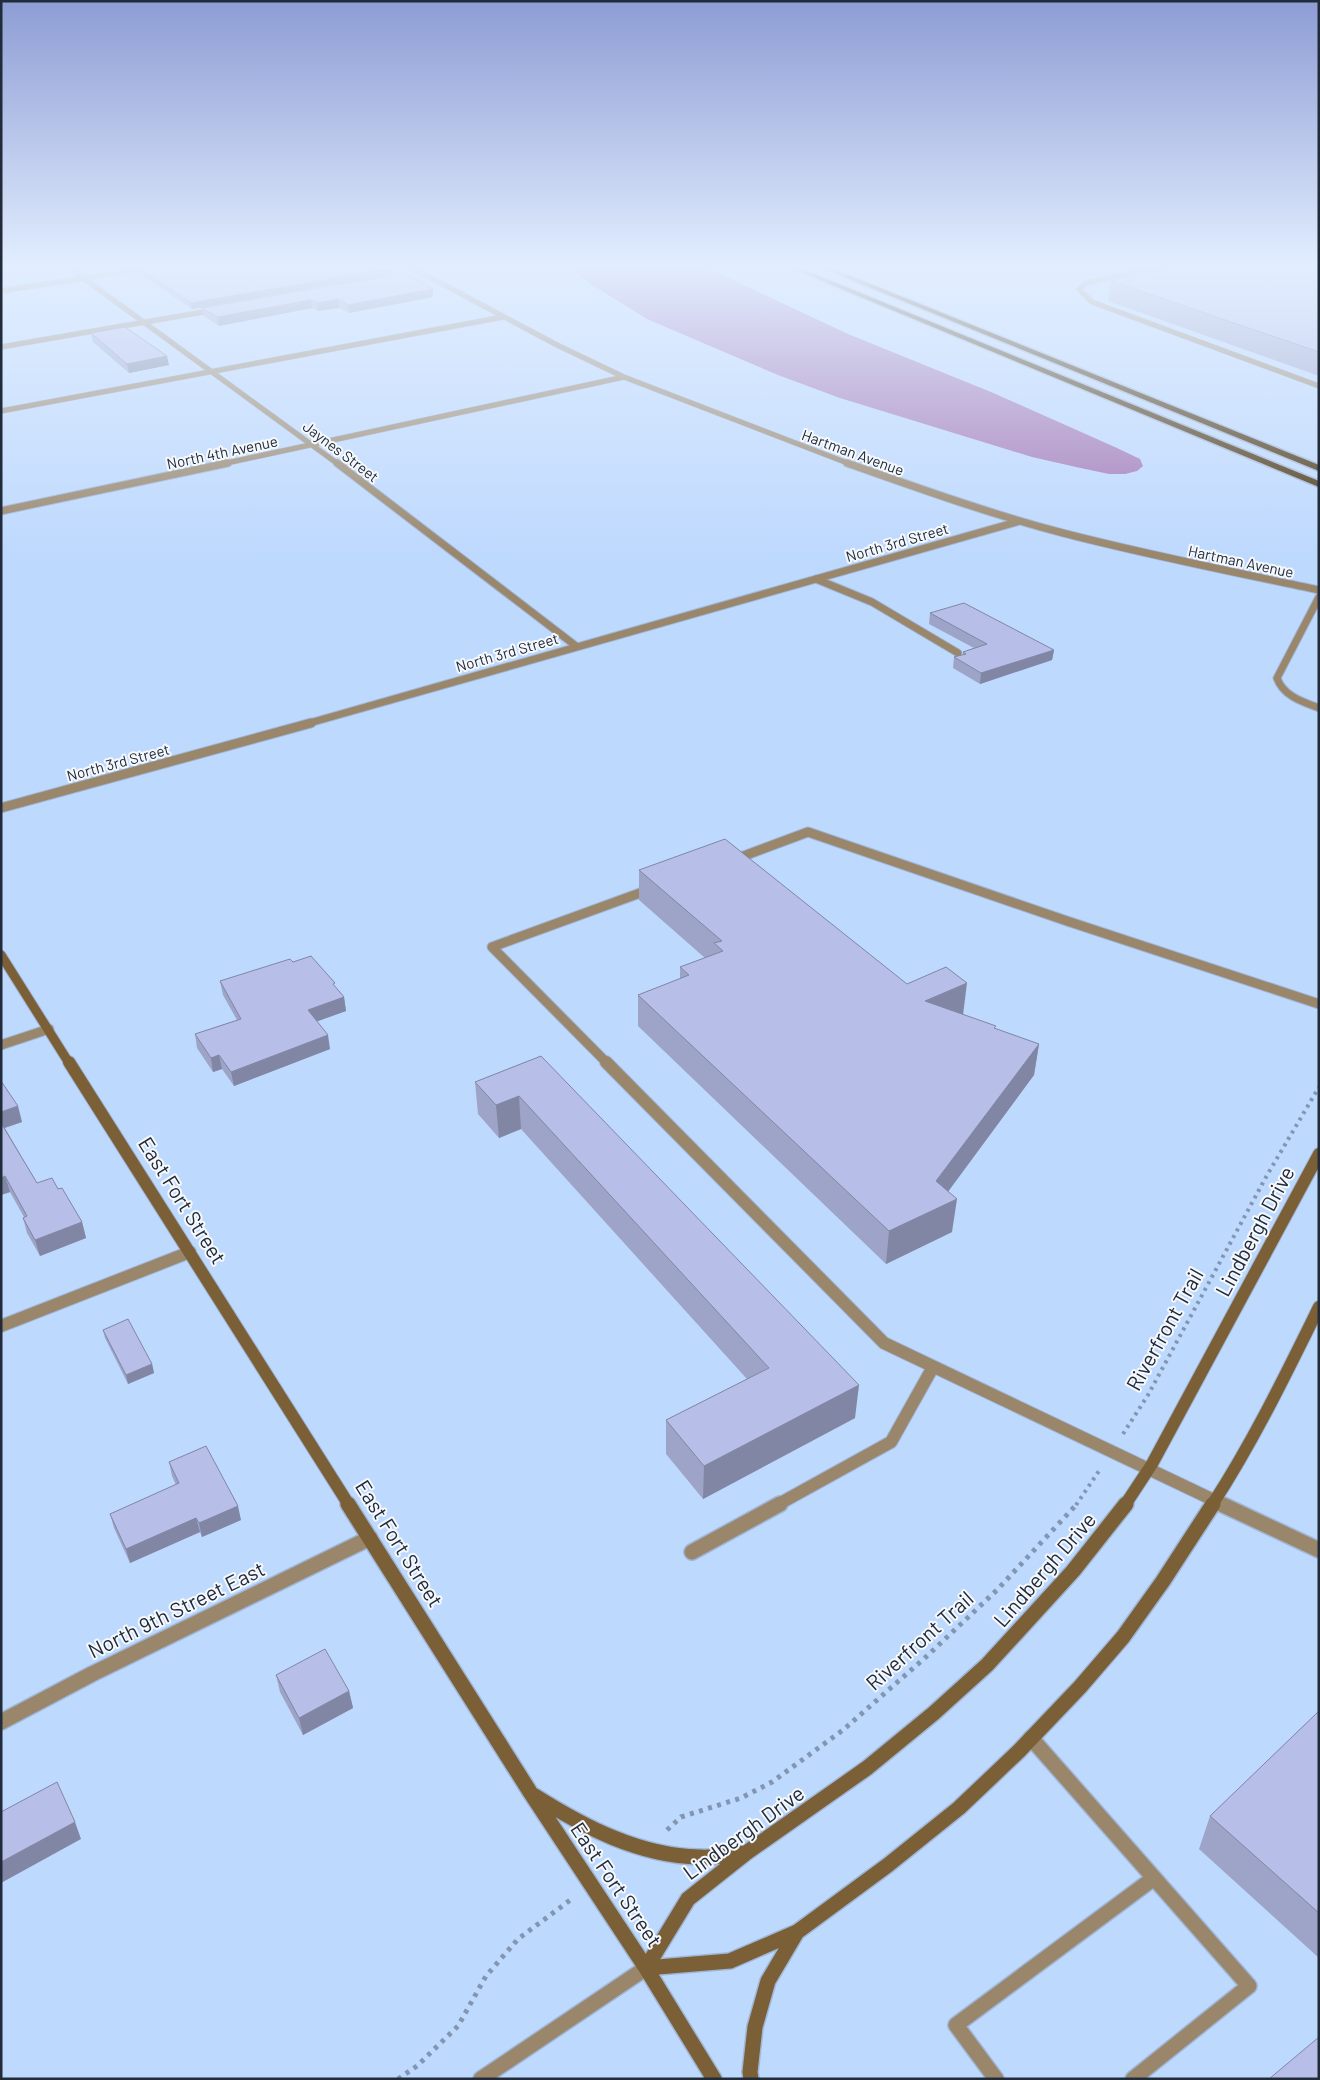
<svg xmlns="http://www.w3.org/2000/svg" width="1320" height="2080" font-family="Barlow,sans-serif">
<style>
.water{fill:#a479b5}
.lines{fill:none;stroke-linecap:round;stroke-linejoin:round}
.lane-far4-casing{stroke:#9fb6d7;stroke-width:6}
.lane-far3-casing{stroke:#9fb6d7;stroke-width:9}
.lane-far2-casing{stroke:#9fb6d7;stroke-width:11}
.lane-far1-casing{stroke:#9fb6d7;stroke-width:14}
.lane-casing{stroke:#9fb6d7;stroke-width:18}
.street-far4-casing{stroke:#9fb6d7;stroke-width:6}
.street-far3-casing{stroke:#9fb6d7;stroke-width:9}
.street-far2-casing{stroke:#9fb6d7;stroke-width:11}
.street-far1-casing{stroke:#9fb6d7;stroke-width:14}
.street-casing{stroke:#9fb6d7;stroke-width:18}
.secondary-far2-casing{stroke:#9fb6d7;stroke-width:11}
.secondary-far1-casing{stroke:#9fb6d7;stroke-width:14}
.secondary-casing{stroke:#9fb6d7;stroke-width:18}
.highway-casing{stroke:#9fb6d7;stroke-width:3}
.path-far1{stroke:#8296b2;stroke-width:4;stroke-dasharray:3 4.5;stroke-linecap:butt}
.path{stroke:#8296b2;stroke-width:5;stroke-dasharray:4 5.5;stroke-linecap:butt}
.lane-far4{stroke:#99866b;stroke-width:5}
.lane-far3{stroke:#99866b;stroke-width:7}
.lane-far2{stroke:#99866b;stroke-width:9}
.lane-far1{stroke:#99866b;stroke-width:12}
.lane{stroke:#99866b;stroke-width:15}
.street-far4{stroke:#99866b;stroke-width:5}
.street-far3{stroke:#99866b;stroke-width:7}
.street-far2{stroke:#99866b;stroke-width:9}
.street-far1{stroke:#99866b;stroke-width:12}
.street{stroke:#99866b;stroke-width:15}
.secondary-far2{stroke:#7b5f36;stroke-width:9}
.secondary-far1{stroke:#7b5f36;stroke-width:12}
.secondary{stroke:#7b5f36;stroke-width:15}
.highway{fill:#47310c;fill-rule:evenodd}
.wall{fill:#9da4c8}
.shaded-wall{fill:#8086a3}
.building{fill:#b7bfe9;stroke:#8086a3}
.labels{text-anchor:middle;dominant-baseline:central;stroke-width:4;stroke-linejoin:round;paint-order:stroke}
.far-street-label{font-size:15px;fill:#212b39;stroke:#f5f8fc}
.near-street-label{font-size:21px;fill:#212b39;stroke:#f5f8fc}
</style>
<rect width="100%" height="100%" fill="#bed9fe"/>
<path class="water" d="M565,264h134l149,70 143,58 126,56 23,11 3,7 -6,5 -12,3h-16l-33,-7 -44,-10 -192,-59 -62,-23 -131,-56 -55,-34z"/>
<g class="lines">
<g class="lane-far4-casing">
<path id="lane-far4" d="M1168,264l-82,19 -7,6 13,13 227,84"/>
</g>
<g class="lane-far3-casing">
<path id="lane-far3" d="M816,579l56,23 86,51
M1319,597l-42,81c6,18 26,24 42,30"/>
</g>
<g class="lane-far2-casing">
<path id="lane-far2" d="M733,860l75,-28 259,89 252,83
M607,1063l-115,-116 159,-58"/>
</g>
<g class="lane-far1-casing">
<path id="lane-far1" d="M606,1062l278,281 340,162
M777,1505l114,-63 42,-75"/>
</g>
<g class="lane-casing">
<path id="lane" d="M1221,1504l98,46
M692,1552l88,-48
M1031,1738l218,248 -116,93
M996,2079l-40,-54 198,-147"/>
</g>
<g class="street-far4-casing">
<path id="street-far4" d="M64,264l274,200
M405,264l152,81 67,32 226,87
M1,291l173,-27
M1,347l214,-37
M1,411l502,-94
M222,464l402,-87"/>
</g>
<g class="street-far3-casing">
<path id="street-far3" d="M337,463l239,183
M847,463c71,25 143,51 216,70 85,22 171,39 256,57
M1,511l227,-48
M306,724l714,-203"/>
</g>
<g class="street-far2-casing">
<path id="street-far2" d="M1,808l310,-85
M1,1045l48,-16"/>
</g>
<g class="street-far1-casing">
<path id="street-far1" d="M1,1326l189,-74"/>
</g>
<g class="street-casing">
<path id="street" d="M1,1722l91,-48 278,-136
M481,2079l165,-111"/>
</g>
<g class="secondary-far2-casing">
<path id="secondary-far2" d="M1,955l68,108"/>
</g>
<g class="secondary-far1-casing">
<path id="secondary-far1" d="M69,1062l280,443
M1125,1505l27,-41 167,-310
M1212,1505c41,-63 74,-131 107,-198"/>
</g>
<g class="secondary-casing">
<path id="secondary" d="M348,1504l182,288 116,176 68,111
M535,1796c49,31 105,60 164,61 15,1 31,-2 46,-4
M646,1968l42,-69 58,-46 121,-85 67,-55 53,-48 86,-94 53,-67
M646,1968l84,-7 67,-29 91,-67 71,-57 60,-57 61,-64 43,-50 40,-56 50,-77
M751,2079l-1,-7 5,-45 13,-46 29,-49"/>
</g>
<g class="highway-casing">
<path id="highway" d="M781,264h9l529,217v6z
M812,264h9l498,201v6z"/>
</g>
<path class="path-far1" d="M1123,1434l25,-39 118,-218 53,-90
M1076,1505l25,-37"/>
<path class="path" d="M667,1830l14,-13 60,-19 31,-16 71,-52 84,-74 70,-66 80,-86
M398,2079l19,-13 41,-40 28,-50 32,-37 55,-41"/>
<use href="#lane-far4" class="lane-far4"/>
<use href="#lane-far3" class="lane-far3"/>
<use href="#lane-far2" class="lane-far2"/>
<use href="#lane-far1" class="lane-far1"/>
<use href="#lane" class="lane"/>
<use href="#street-far4" class="street-far4"/>
<use href="#street-far3" class="street-far3"/>
<use href="#street-far2" class="street-far2"/>
<use href="#street-far1" class="street-far1"/>
<use href="#street" class="street"/>
<use href="#secondary-far2" class="secondary-far2"/>
<use href="#secondary-far1" class="secondary-far1"/>
<use href="#secondary" class="secondary"/>
<use href="#highway" class="highway"/>
</g>
<path class="wall" d="M1319,264v112l-211,-75 3,-20z
M139,268h254l1,6 -202,35 -52,-35z
M405,273l28,24 -84,16 -10,-5 -21,3 -6,-3 -93,18 -15,-10 -2,-8z
M91,333l78,32 -40,8 -36,-31z
M930,613l124,37 -2,10 -72,24 -27,-16 1,-11 9,-2v-3l11,-4 -45,-24z
M639,870l268,114 56,30 33,15 43,15 -5,31 -86,117 4,40 -66,32 -248,-238v-31l42,-16v-12l25,-9 -66,-58z
M293,962l43,26 8,9 2,14 -29,10 13,28 -96,37 -12,-17 -9,3 -16,-24 -2,-14 42,-14 -14,-25 -3,-14z
M541,1056l314,362 -152,81 -37,-45v-34l81,-41 -226,-250 -22,9 -21,-24 -3,-32z
M1,1081l21,41 -17,6 32,55 21,6 24,33 4,16 -46,18 -13,-23 -4,-15 1,-1 -14,-25 -9,3z
M103,1330l49,34 2,9 -26,11 -23,-46z
M169,1462l72,58 -39,17 -2,-5 -70,31 -16,-35 -4,-14 66,-29 -4,-9z
M276,1675l73,16 4,17 -50,27 -23,-43z
M1319,1711v247l-120,-109 11,-33z"/>
<path class="shaded-wall" d="M128,264h19l-18,3z
M393,268l1,6 -202,35 -1,-6z
M433,289v8l-84,16 -1,-8z
M338,299l1,9 -21,3 -1,-8z
M311,300l1,8 -93,18 -2,-9z
M167,356l2,9 -40,8 -2,-9z
M1054,650l-2,10 -72,24 1,-11z
M967,983l-4,32 -38,-14z
M344,997l2,14 -36,13 -2,-14z
M328,1035l2,14 -96,37 -3,-14z
M1039,1044l-5,31 -99,134 22,-10 -5,33 -66,32 3,-33 47,-50z
M219,1055l3,14 -9,3 -2,-14z
M519,1096l2,33 -22,9 -3,-33z
M18,1106l4,16 -21,7v-17z
M5,1176l5,16 -9,3v-17z
M82,1222l4,16 -46,18 -5,-16z
M152,1364l2,9 -26,11 -2,-9z
M859,1385l-4,33 -152,81 1,-33z
M238,1506l3,14 -39,17 -3,-14z
M196,1518l4,14 -70,31 -4,-14z
M349,1691l4,17 -50,27 -4,-17z
M75,1822l6,17 -80,44v-21z"/>
<path class="building" d="M163,264h222l8,4 -202,35 -52,-35z
M1190,264h129v88l-208,-71z
M405,273l28,16 -85,16 -10,-6 -21,4 -6,-3 -94,17 -15,-9z
M125,327l42,29 -40,8 -36,-31z
M964,603l90,47 -73,23 -27,-16 12,-3 -3,-2 24,-8 -57,-31z
M725,839l182,145 39,-17 21,16 -42,18 71,25 -2,2 45,16 -103,137 21,18 -68,32 -251,-236 51,-20 -9,-8 43,-16 -9,-8 8,-2 -83,-71z
M311,956l24,27 -2,1 11,13 -36,13 20,25 -97,37 -12,-17 -8,3 -16,-24 46,-15 -21,-38 70,-22 3,3z
M541,1056l318,329 -155,81 -38,-46 103,-52 -250,-272 -23,9 -21,-23z
M1,1081l17,25 -17,6z
M1,1123l36,60 15,-5 6,11 4,-1 20,34 -47,18 -12,-22 4,-2 -22,-40 -4,2z
M128,1319l24,45 -26,11 -23,-45z
M206,1446l32,60 -39,17 -3,-5 -70,31 -16,-35 69,-31 -10,-21z
M325,1649l24,42 -50,27 -23,-43z
M1319,1711v202l-109,-97z
M57,1782l18,40 -74,40v-50z
M1319,2037v42h-50z"/>
<linearGradient id="sky" x2="0" y2="1"><stop stop-color="#8d9cd4"/><stop offset="0.48" stop-color="#e2eeff"/><stop offset="1" stop-color="#e2eeff" stop-opacity="0"/></linearGradient>
<rect width="1320" height="555" fill="url(#sky)"/>
<g class="labels">
<g class="far-street-label">
<text transform="translate(341 451) rotate(37)">Jaynes Street</text>
<text transform="translate(222 452) rotate(-12)">North 4th Avenue</text>
<text transform="translate(853 452) rotate(20)">Hartman Avenue</text>
<text transform="translate(897 542) rotate(-16)">North 3rd Street</text>
<text transform="translate(1241 561) rotate(12)">Hartman Avenue</text>
<text transform="translate(507 652) rotate(-16)">North 3rd Street</text>
<text transform="translate(118 762) rotate(-15)">North 3rd Street</text>
</g>
<g class="near-street-label">
<text transform="translate(183 1200) rotate(58)">East Fort Street</text>
<text transform="translate(1254 1231) rotate(-62)">Lindbergh Drive</text>
<text transform="translate(1164 1329) rotate(-61)">Riverfront Trail</text>
<text transform="translate(400 1543) rotate(58)">East Fort Street</text>
<text transform="translate(1044 1569) rotate(-49)">Lindbergh Drive</text>
<text transform="translate(176 1609) rotate(-26)">North 9th Street East</text>
<text transform="translate(919 1640) rotate(-42)">Riverfront Trail</text>
<text transform="translate(743 1832) rotate(-36)">Lindbergh Drive</text>
<text transform="translate(617 1884) rotate(56)">East Fort Street</text>
</g>
</g>
<rect width="1320" height="2080" fill="none" stroke="#212b39" stroke-width="5"/>
</svg>
